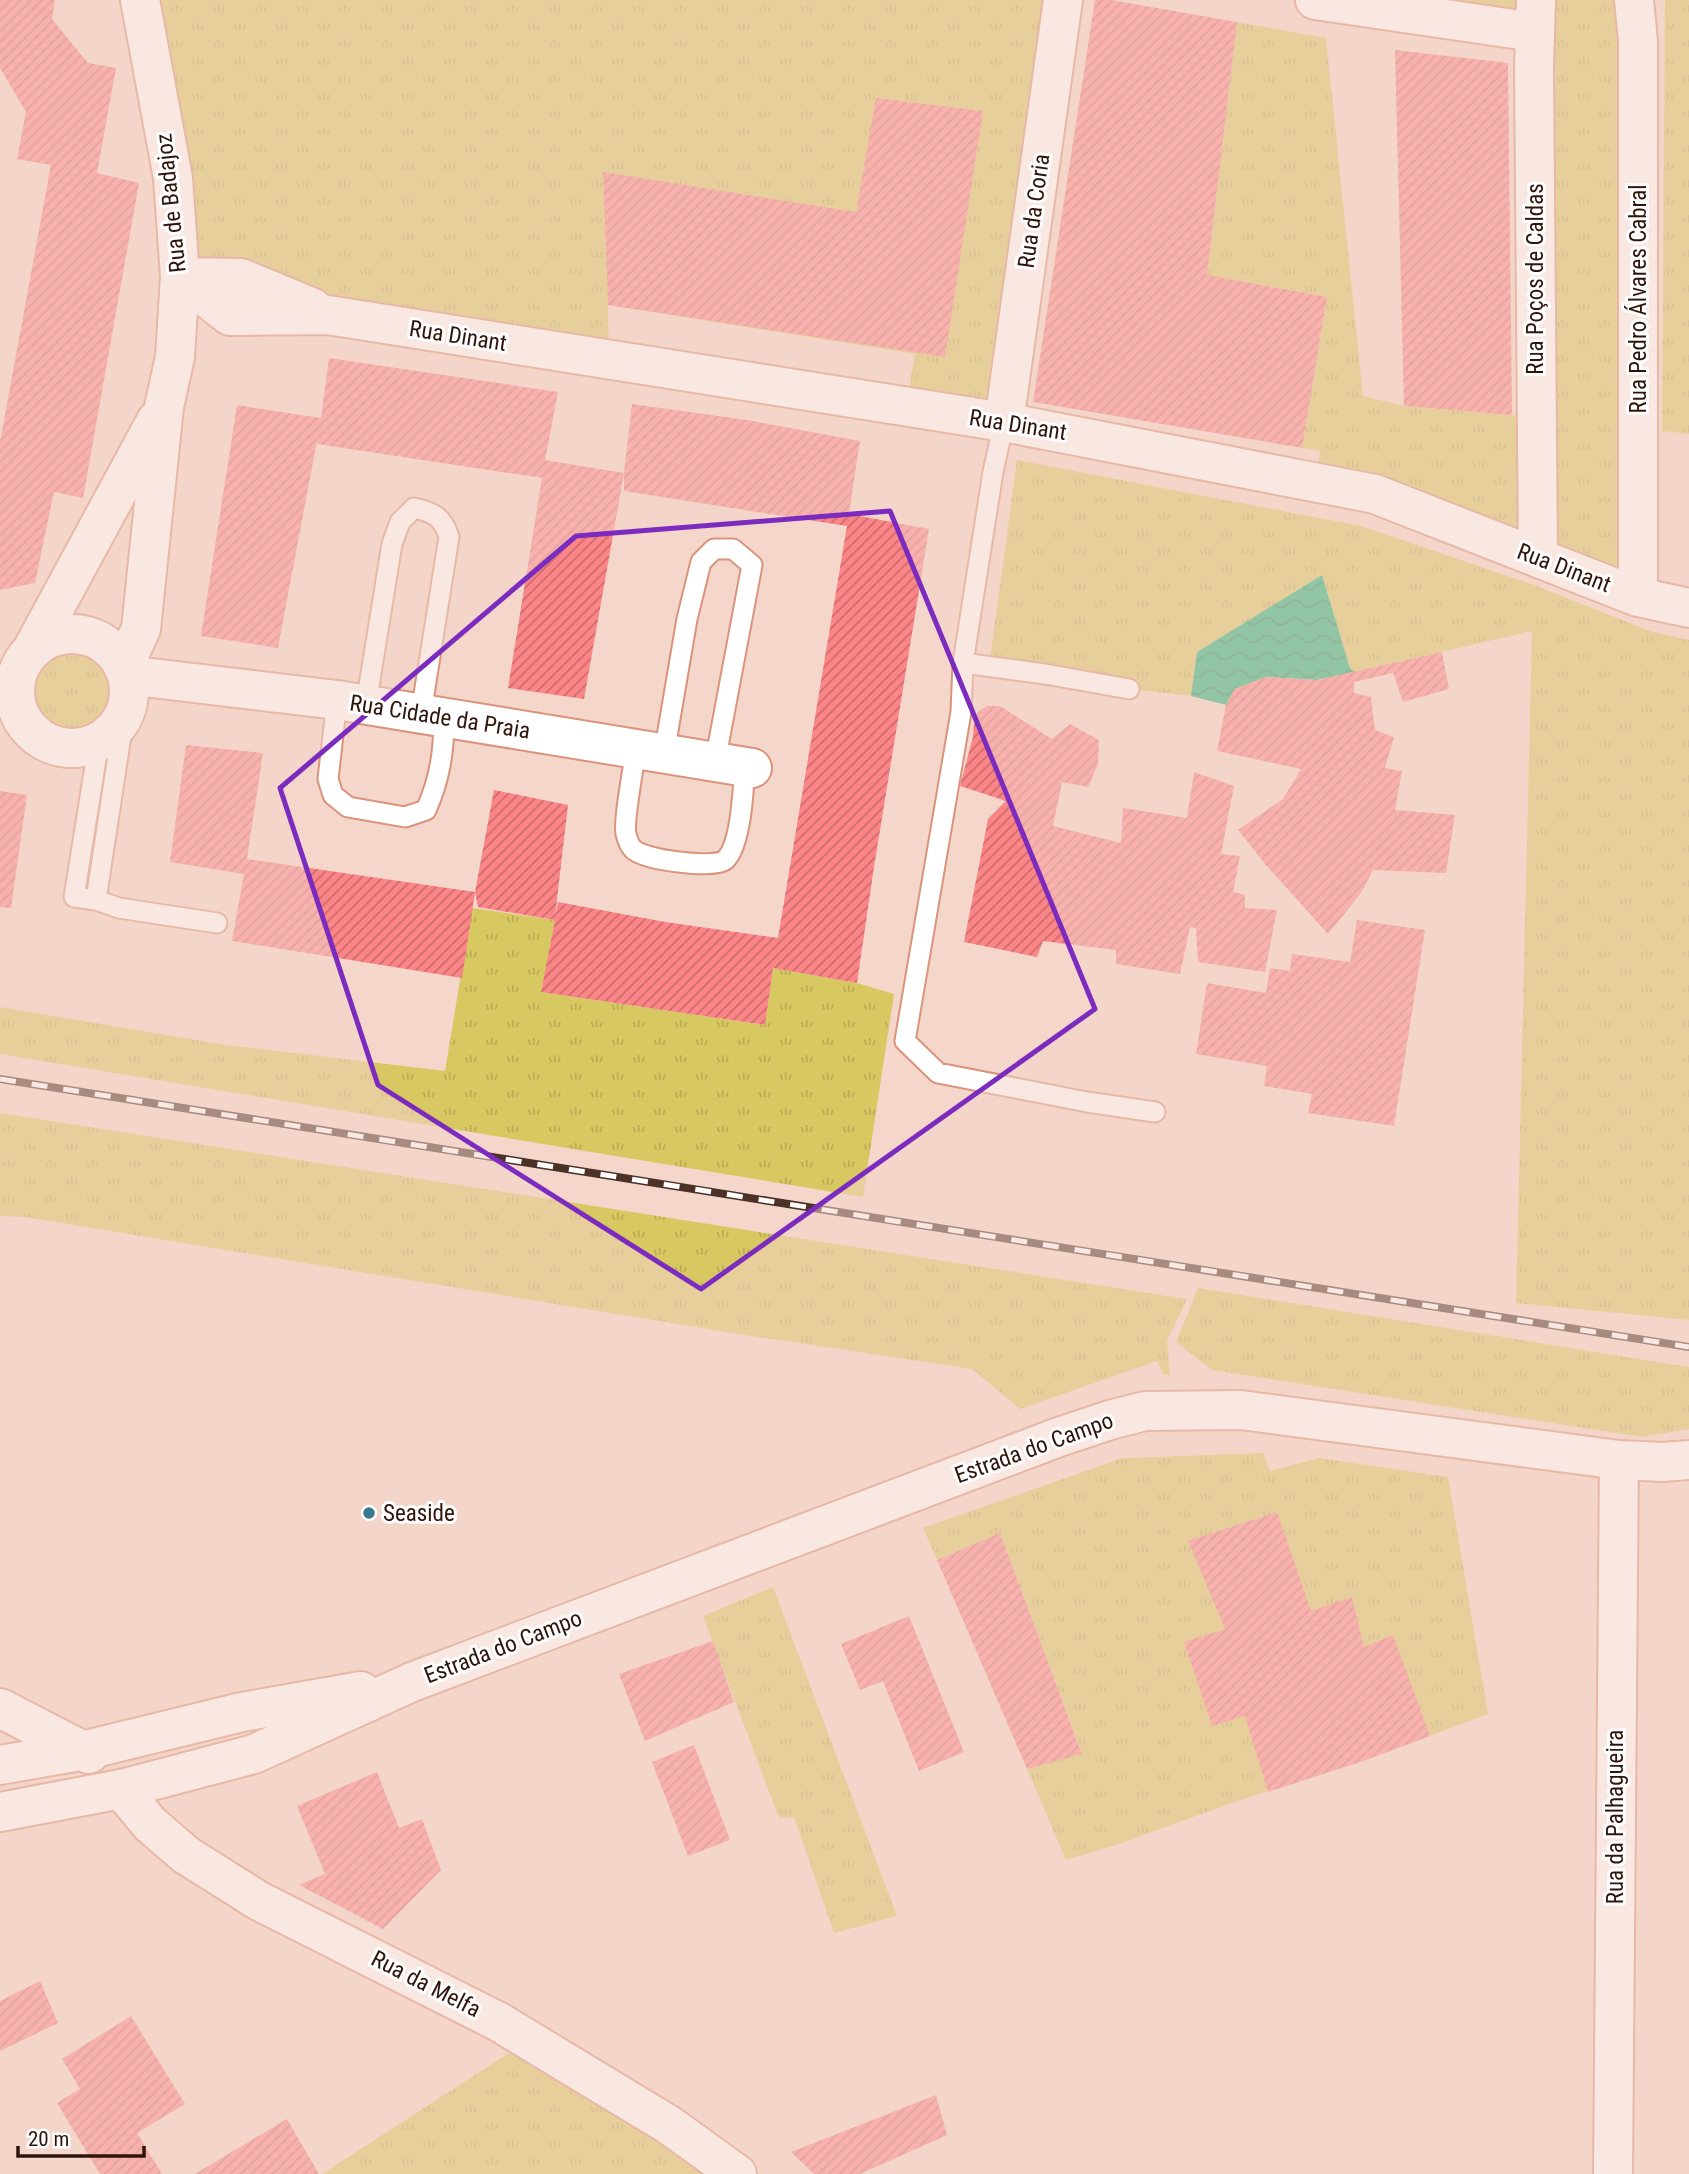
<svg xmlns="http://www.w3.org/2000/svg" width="1689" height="2174" font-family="'Roboto Condensed',sans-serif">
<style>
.grass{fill:url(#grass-tufts)}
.water{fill:url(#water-waves)}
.building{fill:url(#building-hatch)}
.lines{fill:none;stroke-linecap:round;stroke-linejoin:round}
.service-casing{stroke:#da947b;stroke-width:23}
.minor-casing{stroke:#da947b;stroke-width:42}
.tertiary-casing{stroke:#da947b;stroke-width:42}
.service{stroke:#fff;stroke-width:19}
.minor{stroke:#fff;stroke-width:38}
.tertiary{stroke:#fff;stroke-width:38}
.rail-casing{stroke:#4c3127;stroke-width:8}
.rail{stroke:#fefefe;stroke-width:5;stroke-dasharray:16;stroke-linecap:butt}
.marked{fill:none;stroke:#7b2cbf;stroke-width:5;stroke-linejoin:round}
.poi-dot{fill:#39798d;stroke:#fefefe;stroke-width:2.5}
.labels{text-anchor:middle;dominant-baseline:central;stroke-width:6;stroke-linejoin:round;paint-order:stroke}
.street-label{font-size:23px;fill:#2e140a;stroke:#fefefe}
.poi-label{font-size:23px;fill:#2e140a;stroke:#fefefe;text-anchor:start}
</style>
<defs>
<pattern id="grass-tufts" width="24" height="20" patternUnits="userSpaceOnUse" patternTransform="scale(1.75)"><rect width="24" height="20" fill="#d8c862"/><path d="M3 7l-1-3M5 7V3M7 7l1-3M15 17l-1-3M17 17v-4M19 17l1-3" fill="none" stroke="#baab54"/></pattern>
<pattern id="water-waves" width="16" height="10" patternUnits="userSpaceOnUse" patternTransform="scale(1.75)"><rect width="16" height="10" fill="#1cb177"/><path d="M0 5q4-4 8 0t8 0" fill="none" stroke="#198f60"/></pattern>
<pattern id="building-hatch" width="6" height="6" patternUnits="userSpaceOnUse" patternTransform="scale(1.75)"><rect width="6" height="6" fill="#fc8587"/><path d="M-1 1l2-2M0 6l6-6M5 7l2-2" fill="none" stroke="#cc6c6d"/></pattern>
</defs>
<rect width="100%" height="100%" fill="#f4d6cb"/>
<path class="grass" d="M140,0h923l-59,422 -98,-15 9,-53 -307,-49 1,55 -429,-83z
M1316,0h318l4,597 -322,-115 4,-31 -18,-3 25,-151 -120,-22 30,-253 89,16 37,358 41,10 108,9 25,4 -3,-386z
M1665,0h24v434l-27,-3z
M1017,460l344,66 173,59 116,46 39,9v680l-173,-17 16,-672 -178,41 -4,-4 -28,-93 -125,77 -6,44 -62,-7 -140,-22z
M30 687a42 42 0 1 1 84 0a42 42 0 1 1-84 0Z
M472,908l83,12 -13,72 223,33 8,-57 84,15 37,11 -31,203 -863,-143v-47l226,38 219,26z
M0,1113l1187,186 -20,42 3,34h-6l-7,-14 -137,48 -48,-40 -234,-35 -713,-117 -25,-1z
M1198,1288l491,79v62l-47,8 -430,-67 -36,-28z
M1263,1453l7,18 49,-13 129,19 40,237 -122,46 -129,41 -118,43 -53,16 -39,-91 55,-16 -82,-220 -63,27 -14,-32 200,-70z
M773,1587l124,329 -63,17 -40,-116 -15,1 -76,-202z
M529,2040l208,134h-415z"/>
<path class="water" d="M1322,575l28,93 4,4 -37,8 -51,-3 -31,12 -9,16 -35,-9 6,-44z"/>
<path class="building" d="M0,0h55l-3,19 36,44 28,5 -19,105 42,10 -56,315 -29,-6 -19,91 -35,7v-148l51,-277 -34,-6 9,-47 -26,-44z
M1095,0h16l126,22 -30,253 120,22 -25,151 -269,-46z
M1395,50l113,13 4,352 -108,-9z
M876,98l107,13 -38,246 -337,-52 -5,-133 253,40z
M329,358l229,34 -13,68 79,13 -40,226 -76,-11 34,-210 -225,-34 2,-14 -41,218 -77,-12 36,-231 84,13z
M632,404l115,16 113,21 -11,73 80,15 -55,338 -17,116 -84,-15 -8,57 -224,-33 14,-72 -77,-13 -3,-15 19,-102 74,15 -13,111 3,-14 107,20 113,16 69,-412 -223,-35v-18z
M1442,652l7,37 -46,13 -10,-29 -39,9v11l17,4 4,33 19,7 -9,31 17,3 -7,39 60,5 -9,58 -73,-3 -12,23 -33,41 -63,-70 -27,-34 45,-31 18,-30 -84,-18 9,-46 9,-16 31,-12 51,3z
M987,706h13l52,33 18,-15 29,16 -1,24 -10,23 -26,-5 -9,44 68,17 2,-35 64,10 7,-46 40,14 -13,68 19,2 -7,36 12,3v13l32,2 -12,62 -67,-10 -2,-34 -6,-1 -10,47 -64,-10v-14l-73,-9 -6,16 -73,-15 24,-123 18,-18 -46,-15 13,-49 1,-14 4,-11z
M186,745l77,8 -16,106 228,33 -13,86 -230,-37 12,-67 -74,-12z
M0,791l27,4 -16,113 -11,-1z
M1357,920l68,10 -31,196 -86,-13 4,-19 -48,-8 3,-20 -71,-12 11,-71 59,10 4,-25 20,3 2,-17 58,8z
M1277,1512l34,99 41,-14 12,50 29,-12 37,101 -64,24 -98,32 -23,-76 -33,10 -28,-84 41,-13 -37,-88z
M1000,1533l82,221 -55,15 -90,-209z
M909,1616l55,136 -45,19 -36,-90 -23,9 -19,-46z
M713,1641l21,61 -89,39 -26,-67z
M694,1745l36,95 -42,16 -36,-94z
M377,1772l22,56 23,-9 19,51 -58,59 -84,-44 26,-11 -28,-68z
M40,1981l18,42 -58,28v-50z
M131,2016l54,88 -48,29 25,41h-62l-43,-71 23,-14 -18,-30z
M936,2095l11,40 -87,39h-46l-23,-22z
M287,2119l32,55h-124z"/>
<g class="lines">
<g class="service-casing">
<path id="service" d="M1004,422l-11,50 -30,191 82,11 84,15
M963,663l-2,49 -56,329 33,32 149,29 68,10
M337,700l-9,79 5,16 15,12 57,10 21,-7c14,-31 18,-59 18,-93
M366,704l26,-160 8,-22 14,-14c19,4 29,9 35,29l-28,176
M99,741l-25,156 22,3 23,8 98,15
M636,749c-2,16 -13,73 -10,85 1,4 4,12 7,15 10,11 81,20 92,11 16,-14 19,-73 19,-93
M664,754l23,-135 14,-57 13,-13h19l19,16 -37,197
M96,900l28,-184"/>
</g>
<g class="minor-casing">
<path id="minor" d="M1315,0l219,32
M1536,0l-2,67 4,491
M1634,0l4,41v556
M180,277l50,39 98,-1 676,107 371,72 263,103 51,11
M180,277l61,1 72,30
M1004,422l59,-422
M15 691a57 57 0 1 1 114 0a57 57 0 1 1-114 0Z
M33,648l123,-227
M123,667l18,-38 23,-222 11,-50 5,-80 -7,-99 -33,-178
M127,675l210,25 415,68
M121,1789l29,35 36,31 73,46 240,121 170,103 68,49
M1613,2174l6,-714"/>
</g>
<g class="tertiary-casing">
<path id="tertiary" d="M0,1708l89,46
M0,1765l86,-15 156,-38 119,-21
M0,1812l121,-23 133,-35 158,-72 647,-245 51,-17 35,-9 96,-1 378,50 44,2 26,-2"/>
</g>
<use href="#service" class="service"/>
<use href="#minor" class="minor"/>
<use href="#tertiary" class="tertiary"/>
<g class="rail-casing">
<path id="rail" d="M0,1079l1689,268"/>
</g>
<use href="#rail" class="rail"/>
</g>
<path d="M0 0H1689V2174H0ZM890,511l205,498 -394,280 -323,-204 -98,-297 296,-252z" fill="#f4d6cb" fill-opacity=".55" fill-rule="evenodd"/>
<path class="marked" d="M890,511l205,498 -394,280 -323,-204 -98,-297 296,-252z"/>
<circle class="poi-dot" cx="369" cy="1513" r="7"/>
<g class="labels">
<g class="street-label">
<text transform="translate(171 203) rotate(-96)">Rua de Badajoz</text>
<text transform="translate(1034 211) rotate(-82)">Rua da Coria</text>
<text transform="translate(1535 279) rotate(-90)">Rua Poços de Caldas</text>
<text transform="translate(1638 299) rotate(-90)">Rua Pedro Álvares Cabral</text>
<text transform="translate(458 336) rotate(9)">Rua Dinant</text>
<text transform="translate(1018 425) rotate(9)">Rua Dinant</text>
<text transform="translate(1564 568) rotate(21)">Rua Dinant</text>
<text transform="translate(440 717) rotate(9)">Rua Cidade da Praia</text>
<text transform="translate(1034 1448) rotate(-20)">Estrada do Campo</text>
<text transform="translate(503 1647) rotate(-21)">Estrada do Campo</text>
<text transform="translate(1615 1817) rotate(-90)">Rua da Palhagueira</text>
<text transform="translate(426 1984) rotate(27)">Rua da Melfa</text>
</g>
<g class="poi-label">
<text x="383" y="1513">Seaside</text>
</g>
</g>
<path d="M18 2146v10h126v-10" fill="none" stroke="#2e140a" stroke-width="3.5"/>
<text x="28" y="2146" font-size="21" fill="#2e140a" stroke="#fefefe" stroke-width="5" paint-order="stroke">20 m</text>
</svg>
